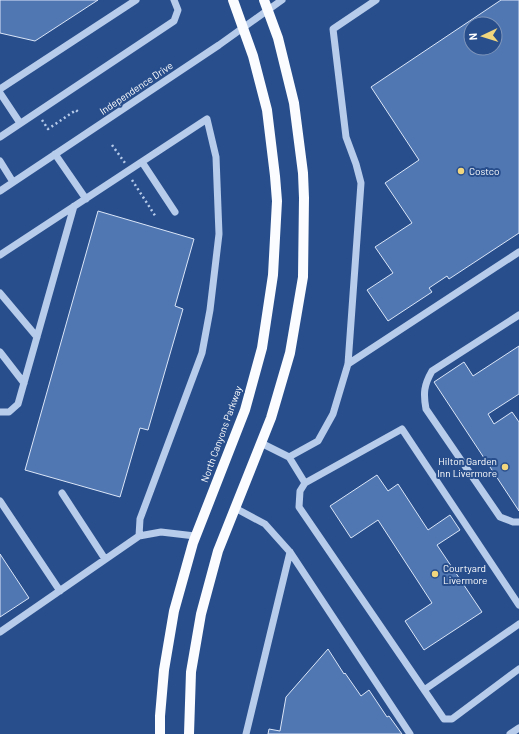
<svg xmlns="http://www.w3.org/2000/svg" width="519" height="734" font-family="Barlow,sans-serif">
<style>
.building{fill:#5077b2;stroke:#dbe6f8;fill-rule:evenodd}
.lines{fill:none;stroke-linecap:round;stroke-linejoin:round}
.path{stroke:#b7cbea;stroke-width:2.5;stroke-dasharray:2 3;stroke-linecap:butt}
.minor{stroke:#b7cbea;stroke-width:7}
.major{stroke:#fafcff;stroke-width:10}
.poi-dot{fill:#f2d67d;stroke:#284e8c;stroke-width:1.5}
.labels{text-anchor:middle;dominant-baseline:central;stroke-width:4;stroke-linejoin:round;paint-order:stroke}
.street-label{font-size:10px;fill:#fff;stroke:#284e8c}
.poi-label{font-size:10px;fill:#fff;stroke:#284e8c;text-anchor:start}
</style>
<rect width="100%" height="100%" fill="#284e8c"/>
<path class="building" d="M0,0h98l-63,41 -35,-8z
M501,0h18v233l-70,46 -2,-3 -18,12 3,4 -44,29 -21,-31 26,-17 -18,-26 37,-24 -27,-40 34,-23 -48,-73zM471,24h24v24h-24z
M98,211l96,28 -19,67 8,3 -35,121 -8,-2 -20,69 -95,-27z
M519,346v48l-31,20 6,10 18,-12 7,10v89l-85,-129 30,-20 9,14z
M377,475l11,16 10,-7 30,46 22,-15 10,15 -23,15 45,67 -58,38 -19,-29 27,-18 -54,-83 -27,18 -21,-32z
M0,554l29,44 -29,19z
M328,649l16,25 1,-1 16,23 8,-6 18,27 2,-1 13,18h-134l1,-5 11,2 6,-34z"/>
<g class="lines">
<path class="path" d="M42,120l6,9 28,-19 3,3
M112,145l13,18
M132,180l24,37"/>
<path class="minor" d="M0,89l136,-89
M0,93l20,30
M0,137l174,-116 4,-11 -4,-10
M55,154l31,45
M0,161l13,21
M142,162l33,50
M0,191l219,-146 63,-45
M0,255l207,-136 9,38 3,77 -9,76 -8,43 -62,166 -1,17
M0,293l37,44
M519,315l-87,56c-8,14 -9,22 -6,38l74,108 13,5h6
M0,352l24,31
M348,364l171,-112
M0,412h9l9,-8 56,-198
M261,443l28,14 16,26
M289,457l29,-16 15,-27 15,-50 13,-181 -5,-19 -10,-27 -13,-108 43,-29
M62,493l43,66
M0,501l60,90
M235,508l30,16 25,28 120,182
M519,605l-117,-176 -97,54 -5,8 -1,16 145,212h8l67,-50
M0,632l139,-96 22,-4 34,4
M424,690l95,-66
M246,734l44,-182
M510,734l9,-6"/>
<path class="major" d="M160,734v-18l4,-46 10,-59 19,-68 52,-133 17,-62 11,-73 4,-74 -2,-25 -8,-66 -14,-54 -20,-56
M189,734l2,-62 10,-58 17,-63 53,-133 19,-65 13,-76 1,-79 -1,-25 -9,-70 -16,-65 -14,-38"/>
</g>
<g class="poi-dot">
<circle cx="461" cy="171" r="4"/>
<circle cx="505" cy="467" r="4"/>
<circle cx="435" cy="574" r="4"/>
</g>
<g class="labels">
<g class="street-label">
<text transform="translate(136 88) rotate(-34)">Independence Drive</text>
<text transform="translate(221 434) rotate(-70)">North Canyons Parkway</text>
</g>
<g class="poi-label">
<text x="469" y="171">Costco</text>
<text x="497" y="461" text-anchor="end">Hilton Garden<tspan x="497" dy="12">Inn Livermore</tspan></text>
<text x="443" y="568">Courtyard<tspan x="443" dy="12">Livermore</tspan></text>
</g>
</g>
<g transform="translate(483 36) rotate(266)"><circle r="19" fill="#284e8c" stroke="#7e95ba"/>
<path d="M0-3L7 15L0 10L-7 15Z" fill="#f2d67d"/>
<text y="-6" font-size="11" font-weight="bold" text-anchor="middle" fill="#ffffff">N</text>
</g>
</svg>
